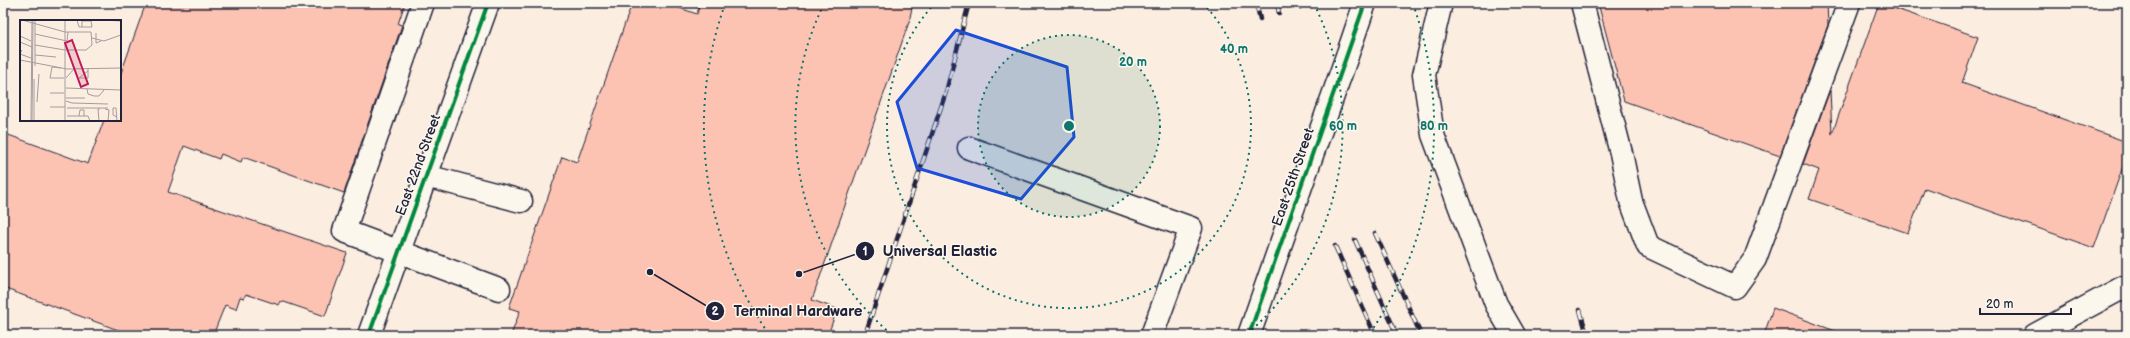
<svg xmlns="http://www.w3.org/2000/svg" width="2130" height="338" font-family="'Balsamiq Sans',sans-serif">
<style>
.building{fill:#fdc3b2;stroke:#22223b}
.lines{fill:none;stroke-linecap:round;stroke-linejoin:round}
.minor-casing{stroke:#22223b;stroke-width:25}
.minor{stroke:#fbf7ec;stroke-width:22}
.rail-casing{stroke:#22223b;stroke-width:4.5}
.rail{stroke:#fbf7ec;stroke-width:3;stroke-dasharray:9;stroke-linecap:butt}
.minor-bridge-casing{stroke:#22223b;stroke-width:25;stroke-linecap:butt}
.minor-bridge{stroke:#fbf7ec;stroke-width:22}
.cycleway-casing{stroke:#fbf7ec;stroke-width:6}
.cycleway{stroke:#00873e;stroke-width:4}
.marked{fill:#1d4ed8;fill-opacity:0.2;stroke:#1d4ed8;stroke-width:3;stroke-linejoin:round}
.ring{fill:none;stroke:#0f766e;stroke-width:2;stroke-dasharray:2 4}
.labels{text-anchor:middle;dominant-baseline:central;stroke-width:3;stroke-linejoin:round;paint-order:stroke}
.street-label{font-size:14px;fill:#22223b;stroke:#fbf7ec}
.inset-road{fill:none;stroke:#a49c9e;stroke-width:1}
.view{fill:#c2185b;fill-opacity:0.15;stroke:#c2185b;stroke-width:2}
.inset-edge{fill:none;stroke:#22223b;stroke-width:2}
.centre{fill:#0f766e;stroke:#fbf7ec;stroke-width:2}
.ring-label{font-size:12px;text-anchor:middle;font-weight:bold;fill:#0f766e;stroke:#fbf7ec;stroke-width:3;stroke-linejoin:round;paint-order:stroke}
.leader{fill:none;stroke:#22223b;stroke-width:1.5}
.callout-dot{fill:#22223b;stroke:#fbf7ec;stroke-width:1.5}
.mark-label{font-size:12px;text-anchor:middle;font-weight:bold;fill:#fff}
.callout-label{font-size:15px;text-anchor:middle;font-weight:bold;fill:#22223b;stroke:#fbf7ec;stroke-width:3;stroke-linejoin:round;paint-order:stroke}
</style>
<rect width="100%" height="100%" fill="#fbede0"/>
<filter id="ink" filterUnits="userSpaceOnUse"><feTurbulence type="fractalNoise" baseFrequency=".025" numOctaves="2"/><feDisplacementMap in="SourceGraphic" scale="8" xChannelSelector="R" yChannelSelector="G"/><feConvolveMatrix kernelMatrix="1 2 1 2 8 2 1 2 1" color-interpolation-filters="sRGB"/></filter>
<g filter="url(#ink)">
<path class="building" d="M146,3h259l-7,21 4,1 -58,168 -101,-36 -2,5 -20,-8 -2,5 -35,-13 -16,46 179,61 -22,63 -44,-15 -2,4 -33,-11 -2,4 -4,-1 -4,12 -11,-4 -12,30h-81l-129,-47v-155l85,31 16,-44h16v-44z
M632,3h33l32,11 3,-11h213l-4,19 -97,278 25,9 -9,26h-317l9,-24 -11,-3 53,-151 15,5z
M1598,3h229l1,22 -48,131 -156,-55z
M1879,3l99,34 -16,46 165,59v13l-33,93 -169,-60 -17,45 -99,-34 10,-29 -16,-6 27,-74 2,44z
M1773,308l65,24 -1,3h-73z"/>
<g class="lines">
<g class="minor-casing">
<path id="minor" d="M423,3l-79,228 155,58
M1441,3l-17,72 9,60 63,169 18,31
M1582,3l39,150 10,48 17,45 87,41 20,-28 94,-256
M1347,56l18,-53
M969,148l222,80 -39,107
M426,176l95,25
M369,335l119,-332
M1249,335l45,-129
M2035,335l87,-47 5,2"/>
</g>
<use href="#minor" class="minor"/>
<g class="rail-casing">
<path id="rail" d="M1256,3l4,16
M1277,3l2,10
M1299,3l1,4
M1375,233l46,102
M1355,240l42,95
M1335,246l40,89
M1580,310l7,25
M865,335l81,-243 23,-89"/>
</g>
<use href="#rail" class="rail"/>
<g class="minor-bridge-casing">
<path id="minor-bridge" d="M1294,206l53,-150"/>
</g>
<use href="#minor-bridge" class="minor-bridge"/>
<g class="cycleway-casing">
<path id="cycleway" d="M369,335l119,-332
M1249,335l116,-332"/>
</g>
<use href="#cycleway" class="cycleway"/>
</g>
</g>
<path class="marked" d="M956,30l111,37 7,70 -53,62 -104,-31 -20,-66z"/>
<circle cx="1069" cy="126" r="91" fill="#0f766e" fill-opacity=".12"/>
<g class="ring">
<circle cx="1069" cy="126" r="91"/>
<path d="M1203 3A182 182 0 1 1 935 3"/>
<path d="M891 334A274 274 0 0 1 824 4M1314 4A274 274 0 0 1 1247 334"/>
<path d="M768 333A365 365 0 0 1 725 4M1413 4A365 365 0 0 1 1370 333"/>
</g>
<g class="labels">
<g class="street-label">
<text transform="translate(418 165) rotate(-70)">East 22nd Street</text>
<text transform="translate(1293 177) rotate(-71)">East 25th Street</text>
</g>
</g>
<g transform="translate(20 20)">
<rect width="101" height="101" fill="#fbede0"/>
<path class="inset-road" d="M2,0l43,12h26l1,13 -6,5h-21M57,0l2,7h13l-1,-6h-9v6M83,0l18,1M76,13v10l5,-2M15,14l32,7 1,-9M0,16l11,5M72,18l12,3 17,-6M0,22l12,5M15,25l30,5M2,30l-2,4 11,4M15,35l21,2M0,40l47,9 54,-1M15,46v-46M41,48l-9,-1 -2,11h14M68,51l-9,7h9v-10M46,58l8,-9M14,59v42M46,68l55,2M67,69l1,5 6,2h5l5,-6M30,73h14M46,78h19M46,81l6,2 36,1M17,82l2,-28M30,87h15M47,88h41M96,88h-3v7l4,2M96,88l1,13M85,89l4,1 -1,11M47,96h21l2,5M59,96l1,-6h4v6M11,101l1,-101M12,101l1,-101M45,101v-101M79,101l-1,-12h2"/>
<path class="view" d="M52,20l16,44 -7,3 -16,-44z"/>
<rect width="101" height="101" class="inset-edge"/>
</g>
<circle cx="1069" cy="126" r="6" class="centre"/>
<g class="ring-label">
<text x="1234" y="53">40 m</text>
<text x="1133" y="66">20 m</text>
<text x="1343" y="130">60 m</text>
<text x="1434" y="130">80 m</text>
</g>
<path class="leader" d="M799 274L865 251M650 272L715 311"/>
<g class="callout-dot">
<circle cx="799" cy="274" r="4"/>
<circle cx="650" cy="272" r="4"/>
<circle cx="865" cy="251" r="10"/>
<circle cx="715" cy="311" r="10"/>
</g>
<g class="mark-label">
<text x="865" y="255">1</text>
<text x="715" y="315">2</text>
</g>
<g class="callout-label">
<text x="940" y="256">Universal Elastic</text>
<text x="798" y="316">Terminal Hardware</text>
</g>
<rect width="2130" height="338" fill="none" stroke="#fbf7ec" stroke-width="16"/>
<rect x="8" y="8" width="2114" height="322" fill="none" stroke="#22223b" stroke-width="1.5" filter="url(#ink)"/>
<path d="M1980 308v6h91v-6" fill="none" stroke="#22223b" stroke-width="2"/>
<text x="1986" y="308" font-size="12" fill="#22223b" stroke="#fbf7ec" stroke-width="3" paint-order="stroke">20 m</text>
</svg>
